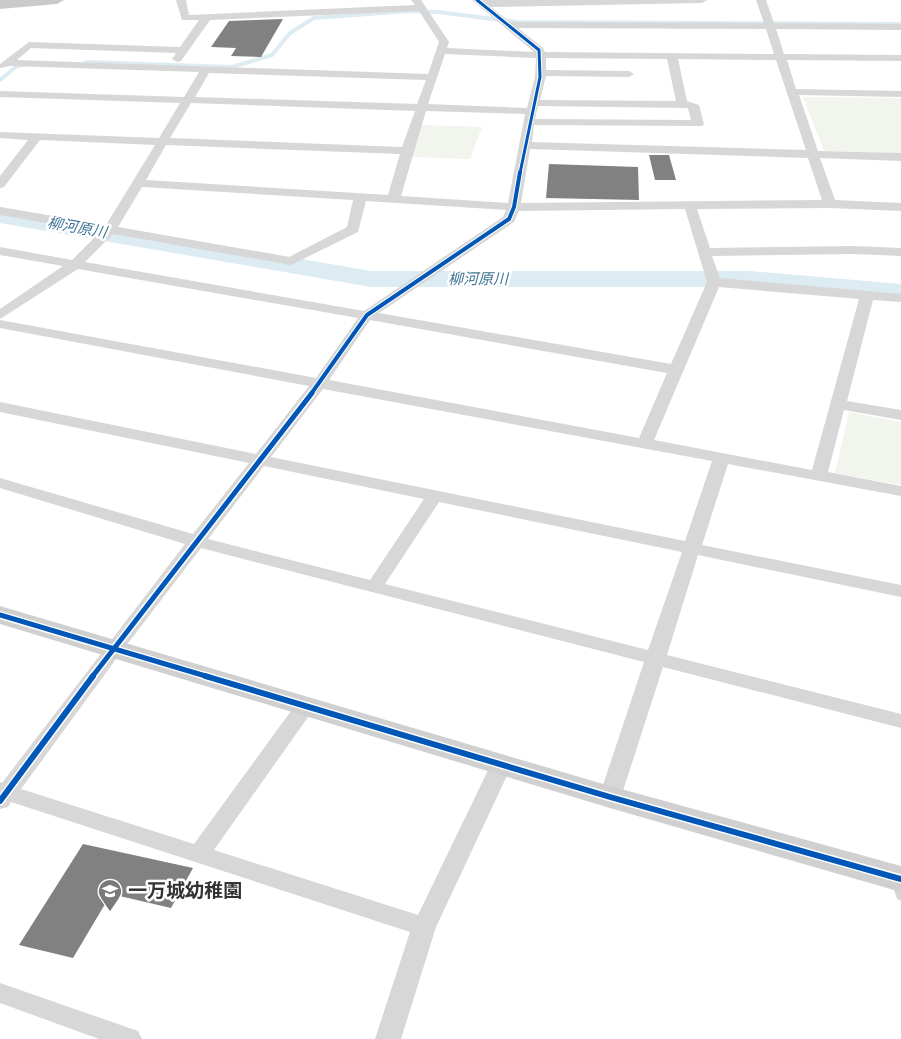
<svg xmlns="http://www.w3.org/2000/svg" width="901" height="1039" font-family="'Source Sans 3','Noto Sans JP',sans-serif">
<style>
.green{fill:#f1f5ed}
.lines{fill:none;stroke-linecap:round;stroke-linejoin:round}
.stream{stroke:#ddebf3;stroke-width:4}
.river{fill:#ddebf3;fill-rule:evenodd}
.building{fill:#818181}
.lane{fill:#d7d7d7;fill-rule:evenodd}
.street{fill:#d7d7d7;fill-rule:evenodd}
.secondary{fill:#d0d0d0;fill-rule:evenodd}
.primary{fill:#cacaca;fill-rule:evenodd}
.cycleway-far3-casing{stroke:#fff;stroke-width:5}
.cycleway-far2-casing{stroke:#fff;stroke-width:6}
.cycleway-far1-casing{stroke:#fff;stroke-width:8}
.cycleway-casing{stroke:#fff;stroke-width:9}
.cycleway-far3{stroke:#0057b8;stroke-width:3}
.cycleway-far2{stroke:#0057b8;stroke-width:4}
.cycleway-far1{stroke:#0057b8;stroke-width:5}
.cycleway{stroke:#0057b8;stroke-width:6}
.labels{text-anchor:middle;dominant-baseline:central;stroke-width:5;stroke-linejoin:round;paint-order:stroke}
.far-water-label{font-size:15px;font-style:italic;fill:#3f7597;stroke:#fff}
.near-poi-label{font-size:19px;font-weight:bold;fill:#333;stroke:#fff;text-anchor:start}
</style>
<rect width="100%" height="100%" fill="#fff"/>
<path class="green" d="M803,97l98,1v55l-77,-2z
M422,125l60,2 -12,32 -58,-2z
M849,412l52,10v63l-66,-12z"/>
<g class="lines">
<path class="stream" d="M86,62l146,5 40,-12 18,-22 24,-15 95,-7 29,1 79,10 384,2
M0,80l17,-14 8,-2"/>
<path class="river" d="M0,207l371,64h379l151,13v16l-151,-13h-379l-371,-64z"/>
</g>
<path class="building" d="M283,19l-22,38 -30,-1 5,-8 -25,-1 18,-26z
M649,155h20l7,25h-21z
M549,164l89,3 1,33 -93,-2z
M83,844l110,24 -22,40 -60,-14 -38,64 -54,-13z"/>
<g class="lines">
<path class="lane" d="M897,877l4,1v23l-4,-2 -6,-18 2,-3z"/>
<path class="street" d="M176,0h10l3,15 226,-10 -4,-5h10l28,42 -2,6 87,4 -62,-52h235l-5,3 -211,4 19,15 254,1 -8,-23h10l8,23 127,1v6l-125,-1 8,25 117,1v6l-114,-1 9,29 105,2v6l-102,-2 19,56 83,2v8l-81,-3 15,42 66,3v8l-71,-3 -133,1 13,39 144,-2 47,2v8l-47,-2 -142,2 8,22 181,16v8l-28,-2 -26,101 54,9v10l-57,-10 -16,62 73,14v10l-173,-32 -26,81 199,40v12l-203,-42 -31,100 234,59v14l-238,-61 -42,130 -3,6 -8,2 -8,-2 -3,-6 45,-135 -443,-114 -82,107 -98,134 173,55 105,-144 7,-2 7,2 3,5 -3,5 -99,140 204,65 75,-155 8,-3 8,3 3,5 -76,162 -35,112h-26l35,-107 -399,-130 -3,5 -8,2v-27l2,1 183,-239 -185,-56v-10l193,56 56,-71 -249,-51v-10l256,52 53,-68 -309,-58v-8l316,58 42,-60 -280,-49 -78,50v-10l63,-43 -63,-11v-8l72,13 28,-28 -100,-17v-8l106,18 49,-80 -115,-5 -36,47 -4,1v-12l28,-36 -28,-2v-6l159,6 21,-35 -180,-6v-6l184,6 15,-25 -189,-6 -10,2v-4l29,-22 151,5 19,-27h-17zM419,11l20,31 -11,32 -411,-14 14,-12 145,5 -4,6 5,3 4,-1 29,-41zM518,28l248,1 8,25 -229,-2 -2,-4zM445,54l91,4 -1,19 -8,31 -99,-4zM546,58l121,1 9,42 -136,-1 6,-24 83,1 5,-3 -5,-3 -83,-1zM678,59l98,1 30,90 -274,-8 2,-17 168,1 2,-2 -5,-19 -12,-4zM209,73l217,7 -9,24 -222,-7zM191,103l224,8 -13,36 -232,-9zM538,106l150,2 3,12 -156,-1zM426,111l99,3 -17,89 -107,-7zM166,145l234,9 -12,41 -242,-15zM530,149l278,9 14,42 -301,3zM142,187l211,13 -6,27 -58,30 -171,-30zM366,201l140,9 -3,7 -139,94 -279,-49 28,-28 178,31 67,-33zM685,209l22,73 -36,82 -292,-51 135,-91 5,-11zM719,287l140,12 -47,171 -158,-30zM370,320l297,53 -28,65 -310,-58zM323,389l389,72 -27,80 -414,-84zM264,466l160,33 -54,81 -162,-41zM439,502l243,50 -34,98 -263,-66z
M0,983l138,48 4,8h-43l-99,-36z"/>
<path class="secondary" d="M0,606l610,180 291,80v26l-291,-84 -610,-184z"/>
<path class="primary" d="M0,0h64l-7,4 -57,5z"/>
<g class="cycleway-far3-casing">
<path id="cycleway-far3" d="M477,0l62,50 1,27 -20,96"/>
</g>
<g class="cycleway-far2-casing">
<path id="cycleway-far2" d="M311,394l56,-79 142,-96 5,-12 6,-35"/>
</g>
<g class="cycleway-far1-casing">
<path id="cycleway-far1" d="M0,615l209,62
M92,677l220,-284"/>
</g>
<g class="cycleway-casing">
<path id="cycleway" d="M205,676l405,121 291,82
M0,801l93,-125"/>
</g>
<use href="#cycleway-far3" class="cycleway-far3"/>
<use href="#cycleway-far2" class="cycleway-far2"/>
<use href="#cycleway-far1" class="cycleway-far1"/>
<use href="#cycleway" class="cycleway"/>
</g>
<defs>
<g id="school-pin" transform="scale(1.25)"><path d="M0 17L-7.5 6A9.5 9.5 0 1 1 7.5 6Z" fill="#7a7a7a" stroke="#fff"/><path d="M0-5L7-2L0 1L-7-2ZM-4 1L0 2.5L4 1V4Q0 6-4 4Z" fill="#fff"/></g>
</defs>
<g fill-rule="evenodd">
<use href="#school-pin" x="110" y="891"/>
</g>
<g class="labels">
<g class="far-water-label">
<text transform="translate(77 228) rotate(10)">柳河原川</text>
<text x="478" y="279">柳河原川</text>
</g>
<g class="near-poi-label">
<text x="128" y="891">一万城幼稚園</text>
</g>
</g>
</svg>
